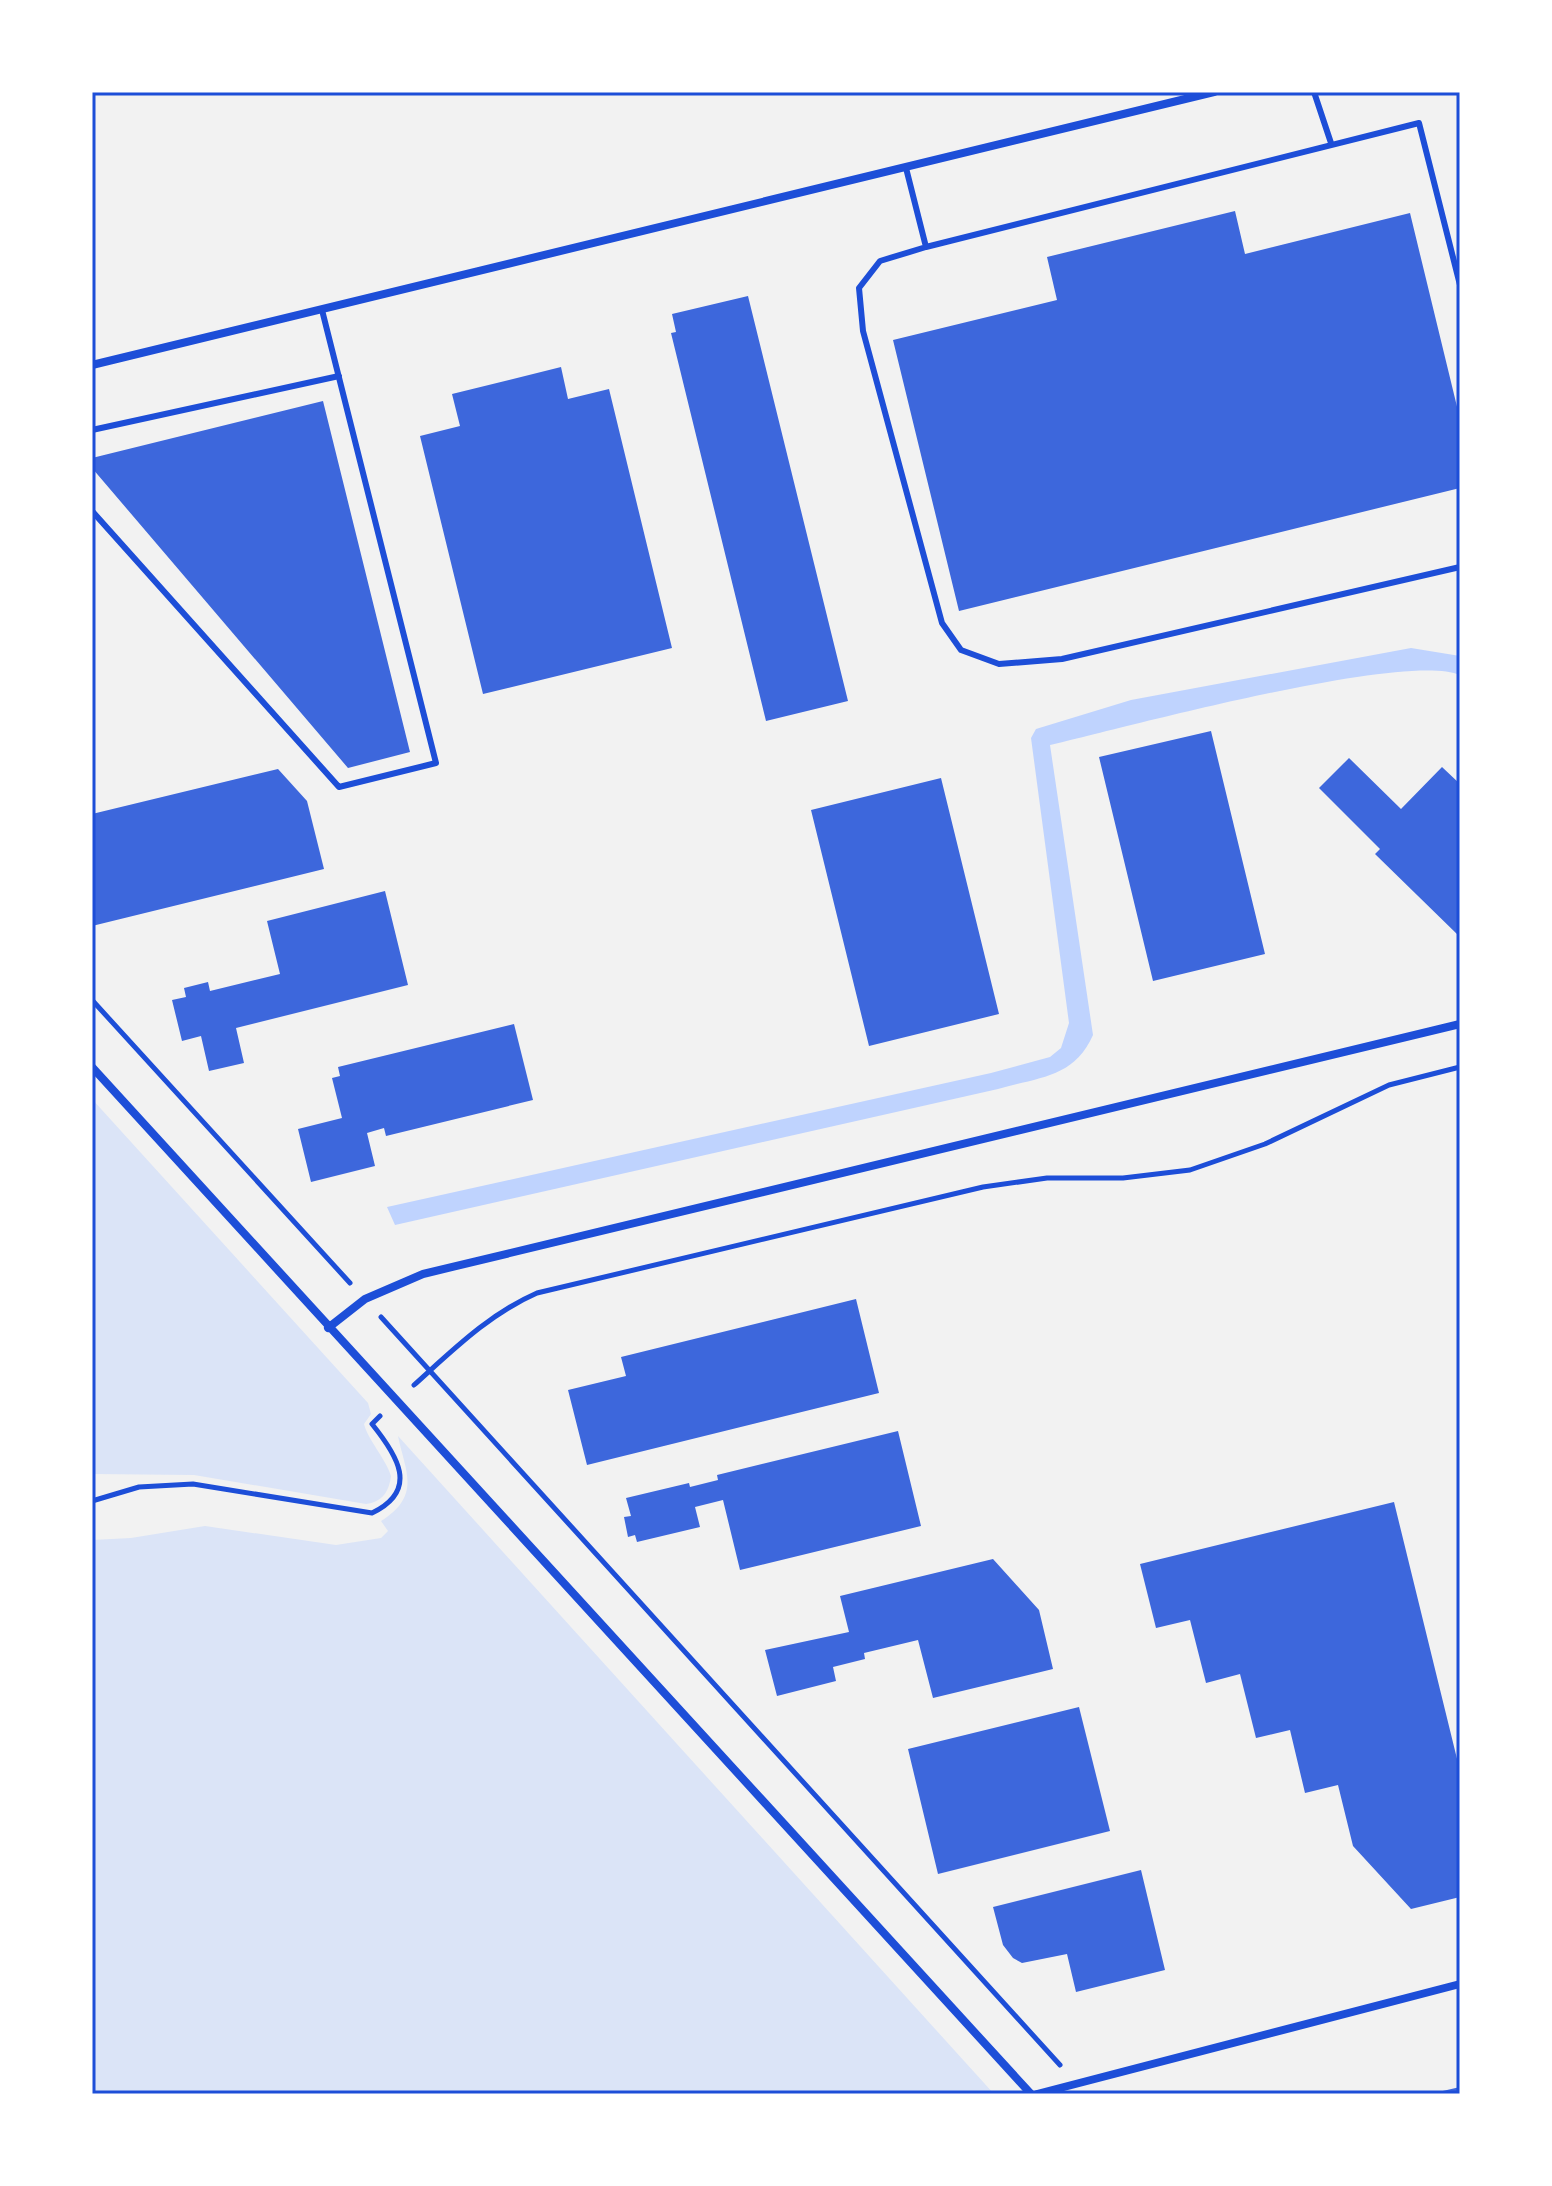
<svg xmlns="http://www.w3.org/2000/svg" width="1552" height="2186" font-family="Helvetica,sans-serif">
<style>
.green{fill:#dbe4f7}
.water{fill:#bfd3fe}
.building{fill:#3d67dc}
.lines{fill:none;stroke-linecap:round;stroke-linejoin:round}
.path{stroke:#1d4ed8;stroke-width:5}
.service{stroke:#1d4ed8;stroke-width:6}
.minor{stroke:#1d4ed8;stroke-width:8}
.neatline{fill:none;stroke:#1d4ed8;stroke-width:3}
</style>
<rect width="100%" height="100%" fill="#f2f2f2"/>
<path class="green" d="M92,1099l276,304 3,11 -7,10c4,16 22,35 27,52 -2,16 -9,26 -25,28l-172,-29 -102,-1z
M398,1436l596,658h-902v-554l39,-2 74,-12 131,19 45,-7 7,-7 -7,-10c41,-26 24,-50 17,-85z"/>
<path class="water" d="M1411,648l49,8v19c-55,-24 -337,53 -410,70l43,290c-19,43 -54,42 -95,54l-603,136 -8,-18 604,-134 59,-16 11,-9 8,-25 -38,-285 5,-9 95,-29z"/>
<path class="building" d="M1235,211l10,43 165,-41 50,206v69l-501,123 -66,-271 164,-40 -10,-43z
M748,296l100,405 -82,20 -95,-388 5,-1 -4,-18z
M561,367l7,32 41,-10 63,259 -189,46 -63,-258 40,-10 -8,-32z
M323,401l87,351 -62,16 -256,-300v-10z
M1211,731l54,223 -112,27 -54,-224z
M1349,758l52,51 41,-42 18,17v153l-85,-83 5,-5 -61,-61z
M278,769l29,32 17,68 -232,57v-112z
M941,778l58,236 -130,32 -58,-236z
M385,891l23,94 -172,43 8,35 -35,8 -8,-35 -19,5 -10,-41 14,-3 -2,-9 24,-6 2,9 70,-17 -13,-53z
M514,1024l19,76 -147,36 -2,-8 -17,5 8,33 -64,16 -13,-53 44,-11 -10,-40 8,-2 -2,-9z
M856,1299l23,94 -292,72 -19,-75 58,-14 -5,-19z
M898,1431l23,95 -181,44 -17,-70 -28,7 5,20 -63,15 -2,-7 -7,2 -4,-20 7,-1 -5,-18 63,-15 1,4 28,-7 -1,-5z
M1394,1502l66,269v126l-49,12 -58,-63 -15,-61 -33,8 -15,-63 -34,8 -16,-64 -34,9 -16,-63 -34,8 -16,-64z
M993,1559l46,51 14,59 -120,29 -15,-58 -54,13 1,6 -32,8 3,14 -59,15 -12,-46 84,-18 -9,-36z
M1079,1707l31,124 -172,43 -30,-125z
M1141,1870l24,100 -89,22 -9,-38 -45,9 -9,-5 -10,-13 -10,-38z
M1460,2087v7h-26v-1z"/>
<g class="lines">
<path class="path" d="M92,1000l258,283
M381,1317l679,748
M414,1385c39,-35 75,-71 123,-92l446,-106 64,-9h76l67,-8 75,-26 124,-59 71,-18
M92,1501l47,-14 54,-3 179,29c48,-23 25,-58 0,-89l8,-8"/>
<path class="service" d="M1314,92l17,51
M906,168l20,79
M1460,285l-41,-162 -493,124 -46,14 -21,27 4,43 79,292 19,27 38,14 63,-5 398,-92
M92,430l247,-54
M92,511l247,276 97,-24 -114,-453"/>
<path class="minor" d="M92,365l1122,-273
M92,1067l939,1027
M328,1328l37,-29 58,-25 1037,-250
M1037,2094l423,-110"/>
</g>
<rect width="1552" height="2186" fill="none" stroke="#ffffff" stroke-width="188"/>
<rect x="94" y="94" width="1364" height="1998" class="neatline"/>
</svg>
